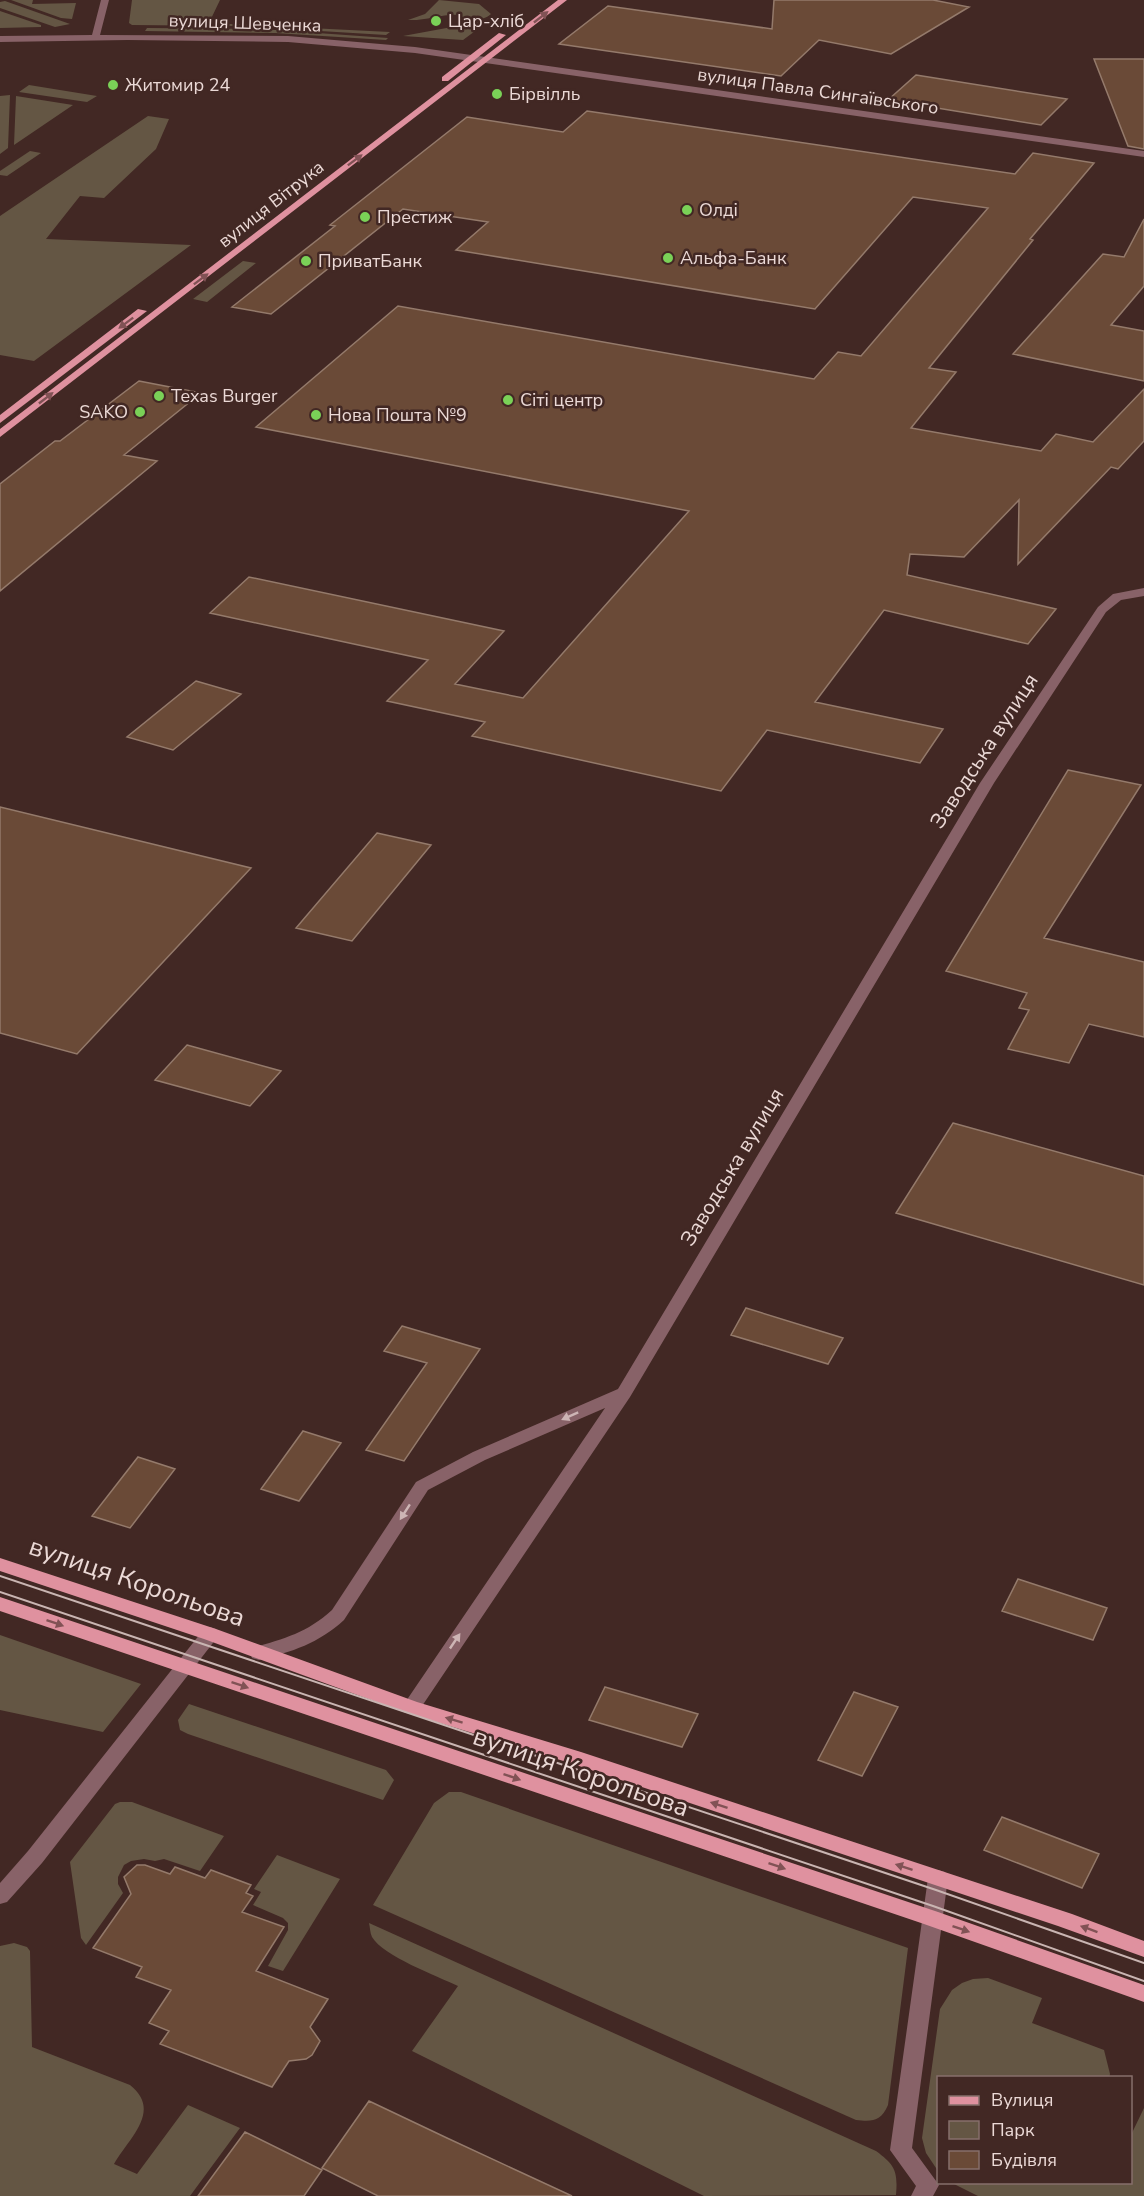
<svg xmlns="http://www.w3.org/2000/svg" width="1144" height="2196" font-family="'Nunito Sans',sans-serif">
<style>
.green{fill:#645644}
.building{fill:#6a4a37;stroke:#947a6b;stroke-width:1.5}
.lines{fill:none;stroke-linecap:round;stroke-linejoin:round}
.minor{fill:#886268;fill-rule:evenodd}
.major{fill:#df919f;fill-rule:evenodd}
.tram{stroke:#c9b5b2;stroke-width:2}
.oneway{fill:#815255}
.oneway2{fill:#cdb5b5}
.poi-dot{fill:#7ad157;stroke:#422824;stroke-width:2}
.labels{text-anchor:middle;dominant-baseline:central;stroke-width:5;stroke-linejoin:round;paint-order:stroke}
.far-poi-label{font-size:18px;fill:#ebd9d6;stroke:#422824;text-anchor:start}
.far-street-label{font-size:18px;fill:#ebd9d6;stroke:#422824}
.street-label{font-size:21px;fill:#ebd9d6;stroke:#422824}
.near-street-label{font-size:26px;fill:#ebd9d6;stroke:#422824}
</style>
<rect width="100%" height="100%" fill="#422824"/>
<path class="green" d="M11,0h22l-1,4 44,-1 -4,16 -11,-1z
M132,0h88l-11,23 181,9 -4,3 -147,-9 -107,-1 -3,-2z
M439,0l40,4 12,10c-7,7 -20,6 -29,5l-1,-4c-17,-2 -35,6 -53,5l17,-6z
M5,1l65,23 -15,3 -55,-19v-6z
M0,11l41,14v2l-41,1z
M490,20l-27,20 -60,-4z
M147,28l114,1 127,9 -2,2 -111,-7 -130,-2z
M29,85l68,11 -10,6 -68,-10z
M10,95l-2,53 -8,6v-58z
M16,96l57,9 -59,40z
M148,116l21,3 -13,30 -52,49 -24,-2 -34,43 145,6 -157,116 -34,-6v-139z
M30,151l11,2 -34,23 -7,-1v-4z
M243,261l13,2 -49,39 -14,-3z
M0,1635l141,49 -38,48 -103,-22z
M189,1704l197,66 8,10 -11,20 -195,-66 -8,-4 -2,-10z
M449,1792h12l447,156 -20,157c-7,16 -15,17 -32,15l-483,-215 61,-102z
M120,1802h12l92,34 -24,35 -36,-12 -9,2 -11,-2 -13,2 -7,4 -6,12v7l5,9 -37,52 -5,-7 -11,-76 45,-58z
M277,1855l63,24 -57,92 -15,-5 20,-36v-7l-5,-5 -30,-13 8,-13 -7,-3z
M369,1923l507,228c19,14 22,20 20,44l-192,1 -292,-145 46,-65c-21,-10 -75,-30 -86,-49 -2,-4 -2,-10 -3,-14z
M14,1943l13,4 3,4 2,96 98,38c33,26 -2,54 -16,79l23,10 51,-69 52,23 -50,68h-190v-250z
M988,1978l54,20 -10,25 72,27 6,24 -1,4h-171v93l-12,-18 -4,-15 18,-129 12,-19 10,-7 11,-4z
M1144,2108v88h-166l-26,-13 178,-1 1,-47z"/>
<path class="building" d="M774,0h159l36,7 -78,47 -72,-14 -38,36 -222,-32 49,-38 164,23z
M1094,59h50v90l-16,-3z
M916,75l151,24 -26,26 -153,-25z
M587,111l428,63 18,-21 61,10 -64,76 3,1 -104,128 27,4 -45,56 130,23 15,-17 37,8 51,-53v52l-26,28 -7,-2 -93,97 1,-64 -55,57 -54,-3 -3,21 149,34 -28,35 -144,-34 -69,92 128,27 -23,34 -153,-33 -46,61 -249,-55 13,-14 -98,-21 41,-41 -218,-47 39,-36 255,54 -49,53 68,14 166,-187 -433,-84 142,-121 416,73 24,-27 23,4 127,-148 -75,-11 -98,112 -359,-59 32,-28 -85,-13 -132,105 -39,-7 103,-81 -5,-1 137,-108 96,15z
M1144,219v67l-33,39 33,6v50l-131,-27 90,-100 21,3z
M139,381l62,12 -77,62 33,6 -157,130v-107l55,-43h5z
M196,681l45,13 -68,56 -46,-13z
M1068,770l73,15 -97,153 100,24v75l-55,-13 -20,39 -61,-14 21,-39 -10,-2 8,-15 -81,-22z
M0,807l251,61 -174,186 -77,-21z
M377,833l54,12 -79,96 -56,-13z
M187,1045l94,26 -31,35 -95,-26z
M953,1123l191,53v109l-248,-72z
M746,1308l97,30 -15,26 -97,-29z
M402,1326l78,23 -76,112 -38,-11 61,-87 -43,-12z
M303,1431l38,12 -42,58 -38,-12z
M138,1457l37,12 -45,59 -38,-12z
M1018,1579l89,29 -14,32 -91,-29z
M605,1687l93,27 -16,33 -93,-27z
M854,1692l44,15 -36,69 -44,-16z
M1002,1817l97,37 -17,34 -98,-38z
M137,1865h8l25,9 5,-7 30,11 6,-8 40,15 -5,8 7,3 -11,16 42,15 -28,44 72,28 -18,28 10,14 -8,14 -6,4 -17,2 -17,26 -112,-43 9,-13 -20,-8 22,-33 -35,-13 6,-10 -49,-19 38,-54 -7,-17z
M369,2101l78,37 125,58h-194l-56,-28z
M245,2132l77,38 -18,26h-106z"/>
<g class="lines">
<path class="minor" d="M101,0h8l-9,35 188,1 127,11 729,104v6l-729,-104 -127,-11 -160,-2 -128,2v-6l92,-1z
M1144,588v8l-23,4 -15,12 -112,171 -364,614 -212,315 -7,2 -7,-2 -2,-5 203,-299 -120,52 -57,30 -84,130c-25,23 -52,32 -85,40l-7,-2 -2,-5 2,-5c31,-9 55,-15 80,-38l84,-128 57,-30 145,-63 362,-606 118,-176 15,-13z
M210,1627l6,2 3,5 -3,5 -174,224 -35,39 -7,2v-21l28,-32 176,-222z
M938,1870l7,2 3,6 -36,270 27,37 -6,11h-22l5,-10 -26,-36 38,-272 3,-6z"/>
<path class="major" d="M558,0h9l-567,437v-8z
M499,33l7,2 -58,46h-6v-4z
M138,309l9,2 -147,112v-8z
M0,1558l216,71 201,73 164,50 491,162 72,27v16l-86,-31 -488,-163 -166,-51 -200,-73 -204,-68z
M0,1597l938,315 206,73v17l-220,-78 -924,-313z"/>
<path class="tram" d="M0,1576l936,314 208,73
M0,1592l933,314 211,75"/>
</g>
<defs><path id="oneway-solid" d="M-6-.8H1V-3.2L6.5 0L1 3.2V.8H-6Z" transform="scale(1.5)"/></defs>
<g class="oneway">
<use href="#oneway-solid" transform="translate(541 17) rotate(-38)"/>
<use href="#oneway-solid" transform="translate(355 160) rotate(-37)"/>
<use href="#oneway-solid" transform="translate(201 279) rotate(-37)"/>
<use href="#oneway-solid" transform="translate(126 323) rotate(143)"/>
<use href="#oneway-solid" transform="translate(46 398) rotate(-38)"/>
<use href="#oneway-solid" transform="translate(55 1623) rotate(19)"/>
<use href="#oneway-solid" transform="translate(240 1685) rotate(19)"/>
<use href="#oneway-solid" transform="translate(454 1720) rotate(-163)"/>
<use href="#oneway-solid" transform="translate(512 1777) rotate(19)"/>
<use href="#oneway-solid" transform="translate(719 1805) rotate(-162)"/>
<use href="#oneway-solid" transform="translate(777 1866) rotate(19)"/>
<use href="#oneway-solid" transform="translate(904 1867) rotate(-162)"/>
<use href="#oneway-solid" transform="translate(961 1929) rotate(19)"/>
<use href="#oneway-solid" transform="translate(1089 1929) rotate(-160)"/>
</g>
<g class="oneway2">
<use href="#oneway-solid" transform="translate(570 1416) rotate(156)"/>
<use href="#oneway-solid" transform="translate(405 1512) rotate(123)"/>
<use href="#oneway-solid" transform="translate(455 1641) rotate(-56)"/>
</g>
<g class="poi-dot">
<circle cx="436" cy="21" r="6"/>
<circle cx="113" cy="85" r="6"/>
<circle cx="497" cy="94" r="6"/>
<circle cx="687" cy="210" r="6"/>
<circle cx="365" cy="217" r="6"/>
<circle cx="668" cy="258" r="6"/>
<circle cx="306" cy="261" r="6"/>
<circle cx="159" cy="396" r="6"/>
<circle cx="508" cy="400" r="6"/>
<circle cx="140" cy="412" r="6"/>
<circle cx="316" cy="415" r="6"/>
</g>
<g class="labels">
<g class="far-poi-label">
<text x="448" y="21">Цар-хліб</text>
<text x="125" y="85">Житомир 24</text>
<text x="509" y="94">Бірвілль</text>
<text x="699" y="210">Олді</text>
<text x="377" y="217">Престиж</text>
<text x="680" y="258">Альфа-Банк</text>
<text x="318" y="261">ПриватБанк</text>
<text x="171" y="396">Texas Burger</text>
<text x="520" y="400">Сіті центр</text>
<text x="128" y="412" text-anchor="end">SAKO</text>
<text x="328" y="415">Нова Пошта №9</text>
</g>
<g class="far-street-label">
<text transform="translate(245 23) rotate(2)">вулиця Шевченка</text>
<text transform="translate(818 91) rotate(8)">вулиця Павла Сингаївського</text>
<text transform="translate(271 204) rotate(-38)">вулиця Вітрука</text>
</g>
<g class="street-label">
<text transform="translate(984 751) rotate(-57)">Заводська вулиця</text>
<text transform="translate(732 1167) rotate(-59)">Заводська вулиця</text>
</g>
<g class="near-street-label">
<text transform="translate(137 1582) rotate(19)">вулиця Корольова</text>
<text transform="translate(581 1772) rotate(19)">вулиця Корольова</text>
</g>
</g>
<rect x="937" y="2076" width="195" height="108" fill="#422824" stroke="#866f6b" stroke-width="1.5"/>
<rect x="949" y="2096" width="30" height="9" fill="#df919f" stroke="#866f6b" stroke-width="1.5"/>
<text x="991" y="2106" font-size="18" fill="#ebd9d6">Вулиця</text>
<rect x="949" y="2121" width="30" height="18" fill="#645644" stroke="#866f6b" stroke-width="1.5"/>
<text x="991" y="2136" font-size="18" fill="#ebd9d6">Парк</text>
<rect x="949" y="2151" width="30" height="18" fill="#6a4a37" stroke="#866f6b" stroke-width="1.5"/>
<text x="991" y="2166" font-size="18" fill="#ebd9d6">Будівля</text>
</svg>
